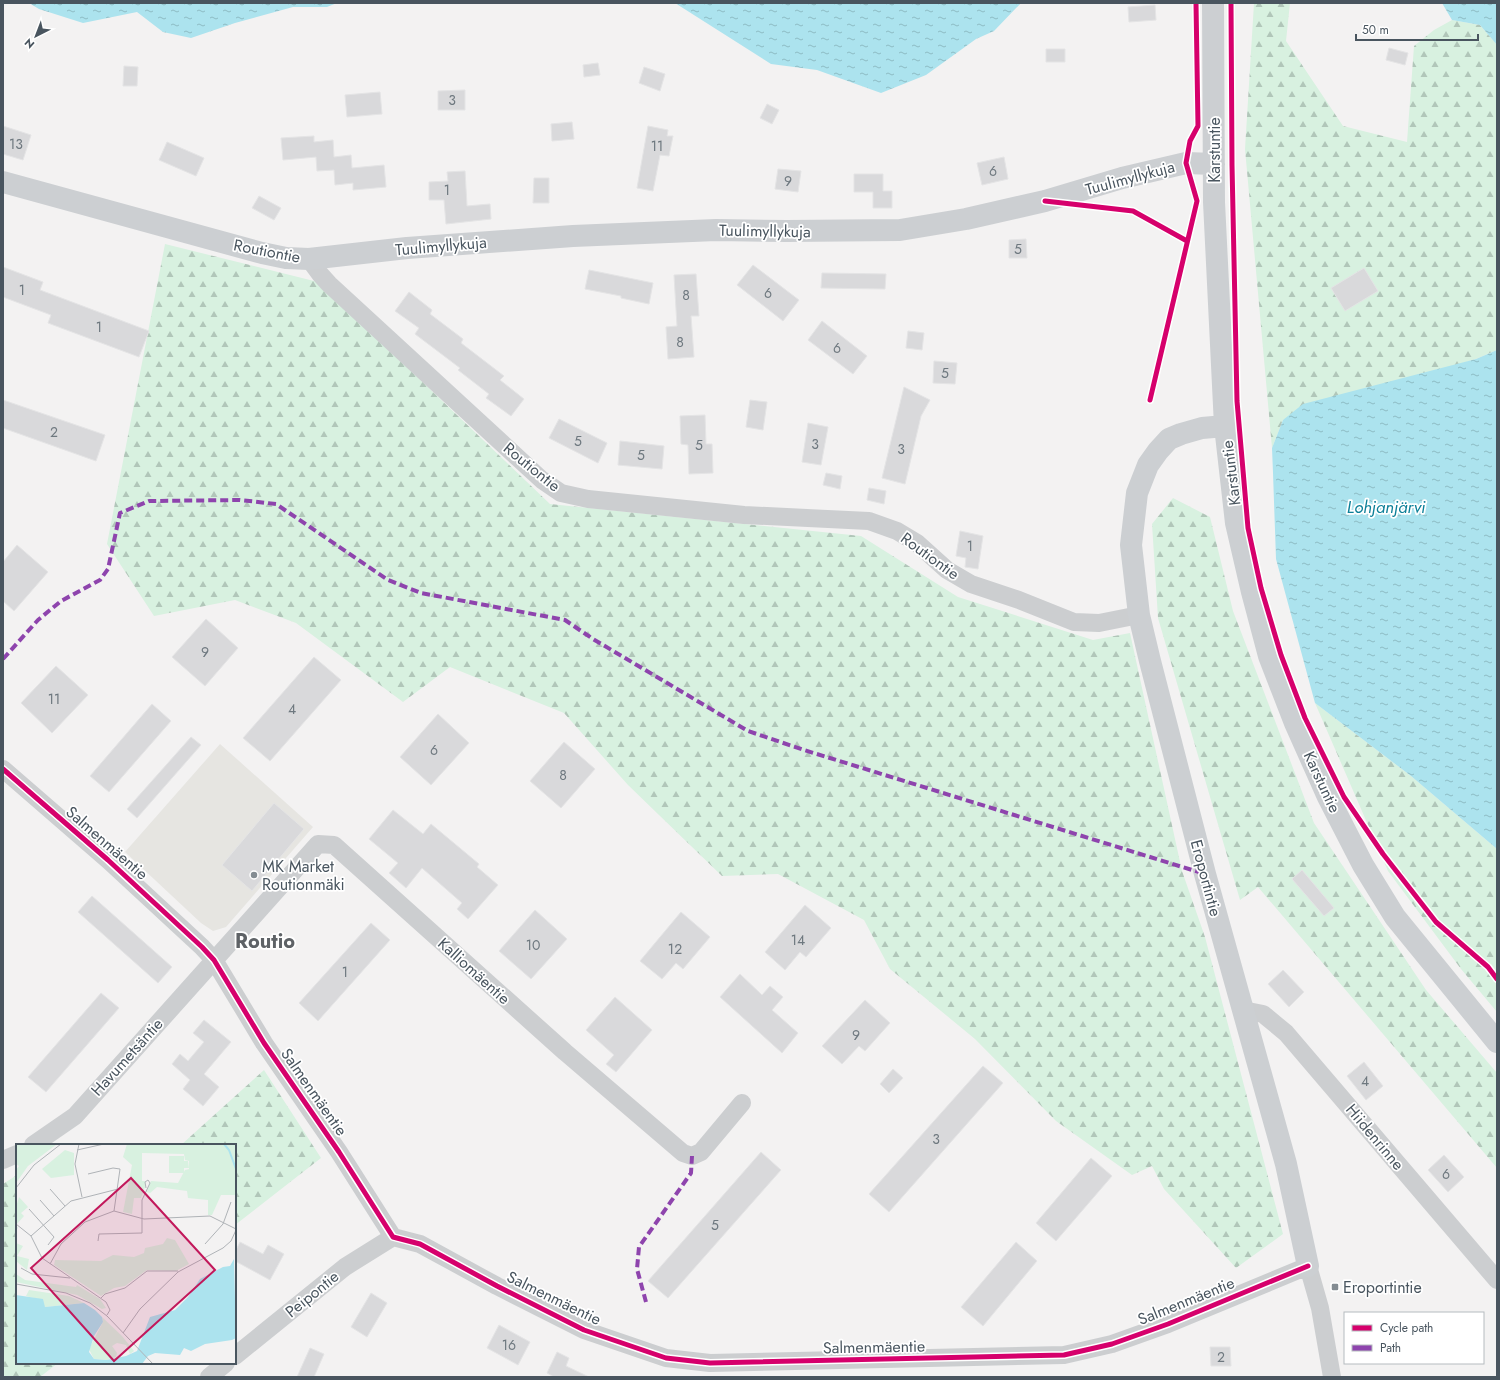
<svg xmlns="http://www.w3.org/2000/svg" width="1500" height="1380" font-family="Jost,sans-serif">
<style>
.commercial{fill:#e6e5e1}
.forest{fill:url(#forest-firs)}
.water{fill:url(#water-ripples)}
.building{fill:#d9d9db;stroke:#e4e4e5}
.lines{fill:none;stroke-linecap:round;stroke-linejoin:round}
.street{stroke:#ccced0;stroke-width:18}
.secondary{stroke:#cccfd2;stroke-width:22}
.quiet{stroke:#8e44ad;stroke-width:4;stroke-dasharray:8 4;stroke-linecap:butt}
.cycleway-casing{stroke:#fff;stroke-width:8}
.cycleway{stroke:#d6006c;stroke-width:5}
.poi-dot{fill:#848c92;stroke:#fff;stroke-width:1.5}
.labels{text-anchor:middle;dominant-baseline:central;stroke-width:3.5;stroke-linejoin:round;paint-order:stroke}
.number-label{font-size:14px;fill:#6e787f}
.street-label{font-size:16px;fill:#49555f;stroke:#fff}
.poi-label{font-size:16px;fill:#49555f;stroke:#fff;text-anchor:start}
.water-label{font-size:17px;font-style:italic;fill:#0c7f98;stroke:#fff}
.district-label{font-size:20px;font-weight:bold;fill:#5e6266;stroke:#fff}
.inset-river{fill:none;stroke:#ace3ee;stroke-width:2}
.inset-road{fill:none;stroke:#afb3b7;stroke-width:1}
.view{fill:#c2185b;fill-opacity:0.15;stroke:#c2185b;stroke-width:2}
.inset-edge{fill:none;stroke:#49555f;stroke-width:2}
</style>
<defs>
<pattern id="forest-firs" width="22" height="20" patternUnits="userSpaceOnUse"><rect width="22" height="20" fill="#d8f1e0"/><path d="M5 1l3.5 6h-7zM16 11l3.5 6h-7z" fill="#b1c6b9"/></pattern>
<pattern id="water-ripples" width="26" height="14" patternUnits="userSpaceOnUse"><rect width="26" height="14" fill="#ace3ee"/><path d="M2 4q2-2 4 0t4 0M15 11q2-2 4 0t4 0" fill="none" stroke="#8ebbc4"/></pattern>
</defs>
<rect width="100%" height="100%" fill="#f3f2f2"/>
<path class="commercial" d="M220,744l93,83 -87,100 -13,4 -12,-8 -76,-71z"/>
<path class="forest" d="M1254,3h36l-4,38 57,85 64,16 7,-96 20,-16 18,-10 28,5 17,20v305l-21,9 -193,61 -11,28 -27,-299z
M165,244l153,38 232,222 311,32 97,61 135,43 37,-7 52,238 23,66 78,297 -47,34 -72,-79 -12,-23 -20,9 -76,-54 -81,-82 -85,-70 -26,-49 -86,-46 -56,2 -94,-91 -64,-72 -114,-46 -47,35 -107,-79 -61,-23 -81,16 -47,-72z
M1173,498l37,19 23,94 81,212 112,167 71,83v95l-239,-281 -18,13 -82,-282 -6,-94z
M1315,703l96,73 86,73v163l-36,-43 -73,-98z
M264,1070l57,88 -86,67v-80h-54z
M17,1175v188h41l-18,14h-37v-193z"/>
<path class="water" d="M29,3h308l-10,4h-34l-58,16 -44,15 -28,-6 -26,-20 -54,11 -44,-14z
M675,3h346l-27,28 -18,8 -50,36 -45,18 -64,-23 -46,-6z
M1442,3h55v42l-17,-20 -28,-5z
M1497,350v499l-86,-73 -96,-73 -39,-144 -3,-86 -1,-25 11,-28 20,-16 173,-45z"/>
<path class="building" d="M1155,5l1,15 -27,2 -1,-15z
M1389,48l19,5 -3,12 -19,-5z
M1046,49h19v13h-19z
M598,63l2,12 -16,2 -1,-12z
M124,66l14,1 -1,19h-14z
M644,67l21,7 -5,17 -21,-8z
M465,90v20h-27v-19z
M380,92l2,22 -35,3 -2,-22z
M767,104l12,6 -7,14 -12,-6z
M572,122l2,17 -22,2 -1,-17z
M3,126l28,9 -8,25 -20,-6z
M648,126l20,4 -1,6h6l-4,20 -9,-1 -7,36 -16,-3z
M314,136v6l19,-2 1,17 17,-2 1,13 32,-3 2,22 -33,3v-7l-18,2 -1,-15 -17,1 -1,-14 -33,3 -2,-22z
M167,142l37,16 -8,18 -37,-16z
M1004,157l4,22 -26,6 -5,-22z
M778,169l23,2 -3,21 -23,-3z
M465,171l2,35 23,-2 1,15 -45,5 -2,-24h-15v-18l19,-1 -1,-9z
M854,174h29v17h9v17h-19v-16h-19z
M534,178h15v25h-16z
M259,196l22,12 -7,12 -22,-12z
M1026,239l1,19h-18v-18z
M753,265l46,35 -16,21 -46,-36z
M3,267l40,15 -3,8 109,41 -10,26 -91,-34 3,-8 -48,-18z
M1364,268l14,23 -33,20 -14,-23z
M589,270l64,13 -4,21 -28,-6v-2l-36,-7z
M822,273l64,1 -1,15 -64,-1z
M696,274l3,42h-8l3,41 -26,2 -2,-32 11,-1 -3,-51z
M409,292l23,18 -2,4 33,25 -2,4 43,33 -4,4 24,19 -13,17 -25,-18 3,-4 -31,-24 2,-2 -45,-34 4,-6 -24,-17z
M822,321l45,35 -14,18 -45,-34z
M908,331l16,2 -2,17 -16,-2z
M934,361l23,2 -2,21 -22,-1z
M904,387l26,13 -9,16 -16,68 -23,-6z
M3,400l102,35 -9,26 -93,-33z
M750,400l17,2 -4,28 -17,-3z
M705,415l1,29h6l1,29 -24,1 -1,-29 -7,-1 -1,-28z
M559,419l48,24 -9,20 -49,-25z
M808,423l20,4 -7,38 -19,-3z
M620,441l44,5 -2,23 -44,-4z
M826,473l16,3 -2,13 -17,-4z
M869,488l17,3 -2,13 -17,-4z
M960,531l23,5 -5,33 -13,-2 1,-9 -10,-2z
M17,545l31,27 -34,39 -11,-10v-39z
M206,619l32,29 -33,38 -33,-29z
M314,657l27,23 -71,81 -27,-23z
M56,666l32,29 -36,38 -31,-30z
M152,704l19,17 -62,71 -19,-16z
M438,714l31,29 -38,42 -31,-28z
M191,737l10,8 -64,73 -10,-9z
M564,742l31,27 -34,39 -31,-27z
M274,803l30,26 -52,62 -30,-26z
M393,810l30,24 8,-10 48,40 -2,3 21,18 -30,34 -11,-10 5,-6 -40,-35 -16,20 -17,-15 9,-10 -29,-24z
M1302,870l32,38 -10,8 -32,-37z
M92,896l80,71 -14,16 -80,-71z
M805,905l26,23 -25,29 -6,-5 -15,18 -20,-18z
M535,910l32,29 -36,40 -32,-28z
M681,912l29,25 -27,32 -7,-6 -14,16 -22,-18z
M371,923l19,17 -72,81 -19,-18z
M1283,970l21,22 -15,15 -21,-23z
M740,974l22,21 8,-9 13,11 -11,13 26,23 -16,20 -62,-56z
M101,993l18,15 -73,84 -18,-15z
M615,997l37,33 -36,42 -10,-8 8,-9 -28,-25z
M865,1000l25,23 -25,28 -6,-5 -17,18 -20,-18z
M204,1020l27,22 -27,32 15,13 -16,19 -20,-17 7,-9 -18,-16 8,-10 8,7 16,-19 -11,-9z
M1364,1062l19,24 -17,14 -19,-24z
M983,1066l20,17 -114,129 -20,-18z
M893,1069l10,9 -14,15 -9,-9z
M761,1152l20,18 -113,128 -20,-17z
M1444,1155l20,22 -16,15 -20,-22z
M1091,1158l21,18 -56,65 -20,-18z
M240,1242l23,12 5,-9 16,9 -14,26 -35,-19v-9z
M1016,1242l21,19 -54,65 -22,-19z
M371,1293l16,10 -20,34 -16,-10z
M499,1325l31,17 -12,23 -31,-17z
M1210,1347h20l1,19h-20z
M310,1348l14,6 -10,23h-17z
M557,1352l12,6 -3,8 23,11h-35l-7,-4z"/>
<g class="lines">
<path class="street" d="M309,259l11,15 9,10 213,196 19,13 27,6 156,16 125,6 28,10 20,12 30,27 24,14 48,16 55,22 25,1 40,-8
M3,769l105,91 94,87 12,13 50,83 75,109 54,85 27,7 77,42 87,44 82,28 44,5 354,-8 48,-11 56,-20 140,-58 12,42 12,69
M1243,1010l20,4 23,19 211,247
M33,1145l42,-29 243,-272 16,1 231,207 118,101 9,3 9,-4 41,-49
M3,1160l14,-6
M235,1356l110,-89 48,-30
M209,1377l17,-14"/>
<path class="secondary" d="M1213,3l1,199 11,224 11,97 16,69 17,64 26,67 33,74 35,68 32,52 102,125
M3,182l259,71 24,5 23,1 98,-11 166,-12 143,-6 71,1 113,-1 66,-11 79,-18 77,-23 64,-15 28,1
M1225,426l-23,2 -21,6 -12,5 -11,12 -10,14 -11,28 -6,52 8,70 11,46 55,213 81,290 22,102"/>
<path class="quiet" d="M3,659l35,-39 23,-19 39,-21 8,-11 12,-56 29,-12 91,-1 36,4 112,76 33,13 144,27 28,19 155,92 56,19 401,124
M646,1302l-9,-33 2,-22 52,-74 1,-17"/>
<g class="cycleway-casing">
<path id="cycleway" d="M1231,3l1,162 5,236 11,127 13,60 20,67 24,63 39,79 39,57 53,68 52,45 9,12
M1045,201l88,10 54,30
M1150,400l47,-199 -11,-38 4,-22 8,-15 -2,-123
M3,769l105,91 94,87 12,13 50,83 75,109 54,85 27,7 77,42 87,44 82,28 44,5 354,-8 48,-11 56,-20 140,-58"/>
</g>
<use href="#cycleway" class="cycleway"/>
</g>
<g class="poi-dot">
<circle cx="254" cy="875" r="4"/>
<rect x="1331" y="1283" width="8" height="8" rx="2"/>
</g>
<g class="labels">
<g class="number-label">
<text x="452" y="100">3</text>
<text x="16" y="144">13</text>
<text x="657" y="146">11</text>
<text x="993" y="171">6</text>
<text x="788" y="181">9</text>
<text x="447" y="190">1</text>
<text x="1018" y="249">5</text>
<text x="22" y="290">1</text>
<text x="768" y="293">6</text>
<text x="686" y="295">8</text>
<text x="99" y="327">1</text>
<text x="680" y="342">8</text>
<text x="837" y="348">6</text>
<text x="945" y="373">5</text>
<text x="54" y="432">2</text>
<text x="578" y="441">5</text>
<text x="815" y="444">3</text>
<text x="699" y="445">5</text>
<text x="901" y="449">3</text>
<text x="641" y="455">5</text>
<text x="970" y="546">1</text>
<text x="205" y="652">9</text>
<text x="54" y="699">11</text>
<text x="292" y="709">4</text>
<text x="434" y="750">6</text>
<text x="563" y="775">8</text>
<text x="798" y="940">14</text>
<text x="533" y="945">10</text>
<text x="675" y="949">12</text>
<text x="345" y="972">1</text>
<text x="856" y="1035">9</text>
<text x="1365" y="1081">4</text>
<text x="936" y="1139">3</text>
<text x="1446" y="1174">6</text>
<text x="715" y="1225">5</text>
<text x="509" y="1345">16</text>
<text x="1221" y="1357">2</text>
</g>
<g class="street-label">
<text transform="translate(1214 150) rotate(-90)">Karstuntie</text>
<text transform="translate(1130 178) rotate(-15)">Tuulimyllykuja</text>
<text transform="translate(765 231) rotate(1)">Tuulimyllykuja</text>
<text transform="translate(441 246) rotate(-5)">Tuulimyllykuja</text>
<text transform="translate(267 251) rotate(11)">Routiontie</text>
<text transform="translate(532 467) rotate(39)">Routiontie</text>
<text transform="translate(1231 473) rotate(-97)">Karstuntie</text>
<text transform="translate(930 556) rotate(36)">Routiontie</text>
<text transform="translate(1322 782) rotate(65)">Karstuntie</text>
<text transform="translate(107 843) rotate(41)">Salmenmäentie</text>
<text transform="translate(1206 878) rotate(75)">Eroportintie</text>
<text transform="translate(474 971) rotate(42)">Kalliomäentie</text>
<text transform="translate(127 1057) rotate(-48)">Havumetsäntie</text>
<text transform="translate(314 1092) rotate(55)">Salmenmäentie</text>
<text transform="translate(1375 1137) rotate(50)">Hiidenrinne</text>
<text transform="translate(312 1294) rotate(-39)">Peipontie</text>
<text transform="translate(554 1298) rotate(26)">Salmenmäentie</text>
<text transform="translate(1186 1301) rotate(-22)">Salmenmäentie</text>
<text transform="translate(874 1347) rotate(-1)">Salmenmäentie</text>
</g>
<g class="poi-label">
<text x="262" y="866">MK Market<tspan x="262" dy="18">Routionmäki</tspan></text>
<text x="1343" y="1287">Eroportintie</text>
</g>
<g class="water-label">
<text x="1386" y="507">Lohjanjärvi</text>
</g>
<g class="district-label">
<text x="265" y="941">Routio</text>
</g>
</g>
<g transform="translate(16 1144)">
<rect width="220" height="220" fill="#f3f2f2"/>
<path d="M153,12h15v5h4l1,7h-5v5h-15zM3,53l9,10 -7,6 3,3 -8,9 2,3 -2,2v-23z" fill="#d8f1e0"/>
<path d="M0,0h41l-29,22 -12,17v-13l3,-4 -3,-2zM111,0h109v51h-15l-9,20h-4v-15l-20,-2 -1,-7 -30,-4 -7,6 -4,-1 5,-11 27,2 7,-13 4,-1v-8l-4,-1 -1,-6 -42,-1v28h3v6l-4,11h-7l-2,16 -9,-2 9,-47 -9,-8zM49,6l9,3v22l-23,3 -9,-9zM151,94l8,2 14,24 -13,7 -29,-1 -22,16 -11,2 -13,8 -47,-31 1,-5 46,1 12,-6 21,2 10,-4 1,-5 18,-4zM0,99l7,3 -6,10 12,3 -2,11 -11,-9zM0,130l9,6 51,7 1,-2 23,14 6,9 -4,1 -25,-14 -61,-13zM13,146l40,6 15,7 -39,4 -7,-8 -12,-3zM86,173l20,19 12,15 -4,3 -4,-9 -9,-2 -5,3 5,7 -1,4 -10,3 -12,-1 -5,-10 14,-27z" fill="#d8f1e0"/>
<path d="M218,115l2,79 -4,2 -27,4 -14,7 -7,-3 -4,7 -25,-2 -7,3 -6,8h-126v-69l27,4 2,8 39,-4 11,7 7,7 1,5 -9,14 -5,16 5,7 12,1 20,-4 11,-5 13,-34 25,-7 13,-13 12,-18 23,-12 7,-1z" fill="#ace3ee"/>
<path class="inset-river" d="M208,0l5,6 7,19"/>
<path class="inset-road" d="M63,0l-4,20 7,33M61,6l27,-6M72,30l25,-6 7,1 -6,42M0,44l18,-23 27,-21M34,45l15,17M24,56l14,16M13,65l25,28 -6,8M0,80l15,12 11,22 64,44 4,8 -3,5M15,92l40,-35 47,-12M82,97l1,-7 43,-1v-33l8,-17 -2,-3 -3,2 1,6M189,100l18,-20 8,-22M34,120l11,-20 24,-22 29,-11 30,8 66,-3 26,13M5,124l11,6 38,4M0,140l50,9 24,10 17,13 46,48M85,154l4,-4 20,-6 22,-17h31M107,189l17,-24 38,-37 45,-24 8,-7 5,-11"/>
<path class="view" d="M115,34l84,92 -101,91 -83,-93z"/>
<rect width="220" height="220" class="inset-edge"/>
</g>
<rect width="1500" height="1380" fill="none" stroke="#49555f" stroke-width="8"/>
<rect x="1344" y="1312" width="140" height="52" fill="#ffffff" stroke="#b6bbbf"/>
<rect x="1352" y="1325" width="20" height="6" fill="#d6006c" stroke="#b6bbbf"/>
<text x="1380" y="1332" font-size="12" fill="#49555f">Cycle path</text>
<rect x="1352" y="1345" width="20" height="6" fill="#8e44ad" stroke="#b6bbbf"/>
<text x="1380" y="1352" font-size="12" fill="#49555f">Path</text>
<g transform="translate(36 36) rotate(222)" stroke="#ffffff" stroke-width="3" paint-order="stroke">
<path d="M0-3L7 15L0 10L-7 15Z" fill="#49555f"/>
<text y="-6" font-size="11" font-weight="bold" text-anchor="middle" fill="#49555f">N</text>
</g>
<path d="M1356 34v6h122v-6" fill="none" stroke="#49555f" stroke-width="2"/>
<text x="1362" y="34" font-size="12" fill="#49555f" stroke="#ffffff" stroke-width="3" paint-order="stroke">50 m</text>
</svg>
